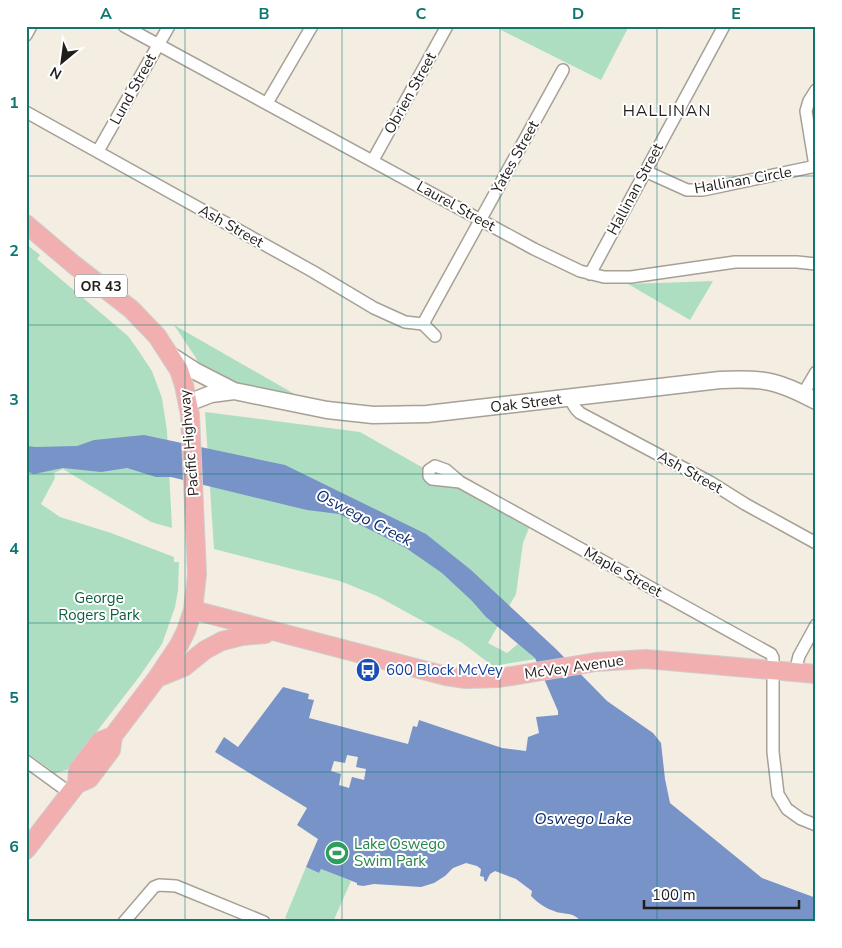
<svg xmlns="http://www.w3.org/2000/svg" width="842" height="948" font-family="'Nunito Sans',sans-serif">
<style>
.green{fill:#aedec2}
.water{fill:#7793c7}
.pier{fill:#f4ede2}
.lines{fill:none;stroke-linecap:round;stroke-linejoin:round}
.street-casing{stroke:#a6a096;stroke-width:14}
.secondary-casing{stroke:#a6a096;stroke-width:19}
.primary-casing{stroke:#cececd;stroke-width:20}
.street{stroke:#fff;stroke-width:11}
.secondary{stroke:#fff;stroke-width:16}
.primary{stroke:#f1b0af;stroke-width:18}
.grid{fill:none;stroke:#0f766e;stroke-width:1;stroke-opacity:0.55}
.labels{text-anchor:middle;dominant-baseline:central;stroke-width:4;stroke-linejoin:round;paint-order:stroke}
.shield{fill:#fff;stroke:#63625f;stroke-width:1}
.shield-label{font-size:14px;font-weight:bold;fill:#201e1a}
.street-label{font-size:15px;fill:#201e1a;stroke:#fff}
.park-label{font-size:15px;fill:#0d5d3c;stroke:#fff}
.transit-label{font-size:15px;fill:#164399;stroke:#fff;text-anchor:start}
.leisure-label{font-size:15px;fill:#27864d;stroke:#fff;text-anchor:start}
.neighbourhood-label{font-size:16px;letter-spacing:1px;fill:#201e1a;stroke:#fff}
.water-label{font-size:16px;font-style:italic;fill:#0f2d6c;stroke:#fff}
.neatline{fill:none;stroke:#0f766e;stroke-width:2}
.grid-label{font-size:16px;text-anchor:middle;font-weight:bold;fill:#0f766e}
</style>
<rect width="100%" height="100%" fill="#f4ede2"/>
<path class="green" d="M493,26h136l-28,54z
M26,244l14,11 -3,4 91,77 8,11 16,24 10,27 5,33 5,97 -21,-6 -88,-53 -9,4 1,5 -14,26 19,13 51,16 63,24v5h5l-1,29 -3,16 -13,37 -23,33 -72,93 -12,3 -29,-21z
M713,281l-23,39 -62,-36z
M174,325l124,71 -63,-11 -36,-18 -3,-9z
M205,412l155,20 169,96 -6,15 -7,51 -28,49 19,10 19,-16 22,20 -55,9 -32,-24 -84,-46 -37,-15 -126,-32z
M306,867l13,6 2,-4 30,12 -18,41h-39l-9,-4z"/>
<path class="water" d="M144,435l141,30 141,69 45,36 85,79 51,52 46,32 8,10 4,36 5,24 92,75 54,20v24h-237l1,-2c-9,-9 -18,-5 -26,-9 -9,-3 -16,-8 -23,-15l1,-5 -16,-12 -21,-8 -5,3 -4,8 -2,-2v-3l-4,-1 1,-7 -4,-3 -11,-3 -13,5 -8,8 -11,7 -13,4 -47,-3 -11,2 -6,-1v-2l-36,-14 -2,4 -13,-6 12,-28 -21,-14 10,-17 -92,-56 9,-15 14,10 45,-60 26,7 -1,5 6,1 -5,18 99,26 5,-18 4,1 2,-7 83,28 24,3 2,-14 11,-4 -3,-16 22,-2v-4l-23,-53 -49,-41 -14,-16 -30,-28 -36,-25 -67,-34 -32,-4 -136,-33h-15l-29,-9 -26,4 -38,-4 -29,6 -8,-3v-25l10,1 41,-1 17,-6z"/>
<path class="pier" d="M347,755l11,2 -2,10 10,2 -2,11 -12,-3 -3,11 -10,-3 2,-11 -10,-3 3,-10 11,2z"/>
<g class="lines">
<g class="street-casing">
<path id="street" d="M124,26l410,223 46,22 24,6h27l104,-15h62l19,2
M26,35l5,-9
M267,103l45,-77
M26,112l286,159 62,37 31,14 18,2 12,12
M98,151l71,-125
M373,160l74,-134
M815,166l-9,-55 3,-10 7,-11
M645,171l42,19h16l113,-24
M590,274l134,-248
M423,324l140,-254
M803,394l13,-22
M569,398l7,11 4,4 130,69 35,22 71,39
M460,482l-28,-3 -3,-3v-6l6,-4 11,4 14,12 311,172 2,4v94l5,42 9,15 14,10 15,6
M795,672l4,-16 17,-31
M26,761l44,32
M124,922l30,-35 5,-2 17,1 88,36"/>
</g>
<g class="secondary-casing">
<path id="secondary" d="M170,355l25,16 39,20 93,19 46,5 54,-1 293,-34c43,-2 57,0 96,21
M188,403l23,-9 23,-3"/>
</g>
<g class="primary-casing">
<path id="primary" d="M26,224l47,40 58,45 26,27 22,34 5,15 6,30 7,159 -4,36 -7,21 -7,14 -22,33 -44,58 -2,14 -22,29 -12,5 -51,66
M193,610l253,66 20,3 33,-1 97,-16 50,-3 170,15
M157,678l27,-11 21,-17 17,-9 20,-5 23,-2
M77,784l1,-14 22,-29 13,-5"/>
</g>
<use href="#street" class="street"/>
<use href="#secondary" class="secondary"/>
<use href="#primary" class="primary"/>
</g>
<path class="grid" d="M185,26v896M342,26v896M500,26v896M657,26v896M26,176h790M26,325h790M26,474h790M26,623h790M26,772h790"/>
<defs>
<g id="bus-disc" transform="scale(1.25)"><circle r="9.5" fill="#1a4fb4" stroke="#fff"/><path d="M-5-6H5V4H4V6H2V4H-2V6H-4V4H-5ZM-3.5-4V0h7V-4ZM-3.5 1.2v1.5H-2V1.2ZM2 1.2v1.5H3.5V1.2Z" fill="#fff"/></g>
<g id="stadium-disc" transform="scale(1.25)"><circle r="9.5" fill="#2e9e5b" stroke="#fff"/><path d="M0-5a6.5 5 0 1 0 0 10a6.5 5 0 1 0 0-10ZM-3.5-1.8h7v3.6h-7Z" fill="#fff"/></g>
</defs>
<g fill-rule="evenodd">
<use href="#bus-disc" x="368" y="670"/>
<use href="#stadium-disc" x="337" y="853"/>
</g>
<g class="labels">
<rect class="shield" x="75" y="274.5" width="52" height="23" rx="4"/>
<g class="shield-label">
<text x="101" y="286">OR 43</text>
</g>
<g class="street-label">
<text transform="translate(133 89) rotate(-61)">Lund Street</text>
<text transform="translate(410 93) rotate(-61)">Obrien Street</text>
<text transform="translate(515 157) rotate(-61)">Yates Street</text>
<text transform="translate(743 180) rotate(-10)">Hallinan Circle</text>
<text transform="translate(635 189) rotate(-62)">Hallinan Street</text>
<text transform="translate(456 206) rotate(29)">Laurel Street</text>
<text transform="translate(231 226) rotate(29)">Ash Street</text>
<text transform="translate(526 403) rotate(-7)">Oak Street</text>
<text transform="translate(189 443) rotate(-95)">Pacific Highway</text>
<text transform="translate(690 472) rotate(29)">Ash Street</text>
<text transform="translate(623 572) rotate(29)">Maple Street</text>
<text transform="translate(574 667) rotate(-8)">McVey Avenue</text>
</g>
<g class="park-label">
<text x="99" y="598">George<tspan x="99" dy="17">Rogers Park</tspan></text>
</g>
<g class="transit-label">
<text x="386" y="670">600 Block McVey</text>
</g>
<g class="leisure-label">
<text x="354" y="844">Lake Oswego<tspan x="354" dy="17">Swim Park</tspan></text>
</g>
<g class="neighbourhood-label">
<text x="667" y="111">HALLINAN</text>
</g>
<g class="water-label">
<text transform="translate(364 518) rotate(27)">Oswego Creek</text>
<text x="583" y="819">Oswego Lake</text>
</g>
</g>
<rect width="842" height="948" fill="none" stroke="#ffffff" stroke-width="55"/>
<g transform="translate(62 62) rotate(209)" stroke="#ffffff" stroke-width="4" paint-order="stroke">
<path d="M0-4L9 19L0 12L-9 19Z" fill="#201e1a"/>
<text y="-8" font-size="14" font-weight="bold" text-anchor="middle" fill="#201e1a">N</text>
</g>
<path d="M644 900v8h155v-8" fill="none" stroke="#201e1a" stroke-width="2.5"/>
<text x="652" y="900" font-size="15" fill="#201e1a" stroke="#ffffff" stroke-width="4" paint-order="stroke">100 m</text>
<rect x="28" y="28" width="786" height="892" class="neatline"/>
<g class="grid-label">
<text x="106" y="19">A</text>
<text x="264" y="19">B</text>
<text x="421" y="19">C</text>
<text x="578" y="19">D</text>
<text x="736" y="19">E</text>
<text x="14" y="108">1</text>
<text x="14" y="256">2</text>
<text x="14" y="405">3</text>
<text x="14" y="554">4</text>
<text x="14" y="703">5</text>
<text x="14" y="852">6</text>
</g>
</svg>
